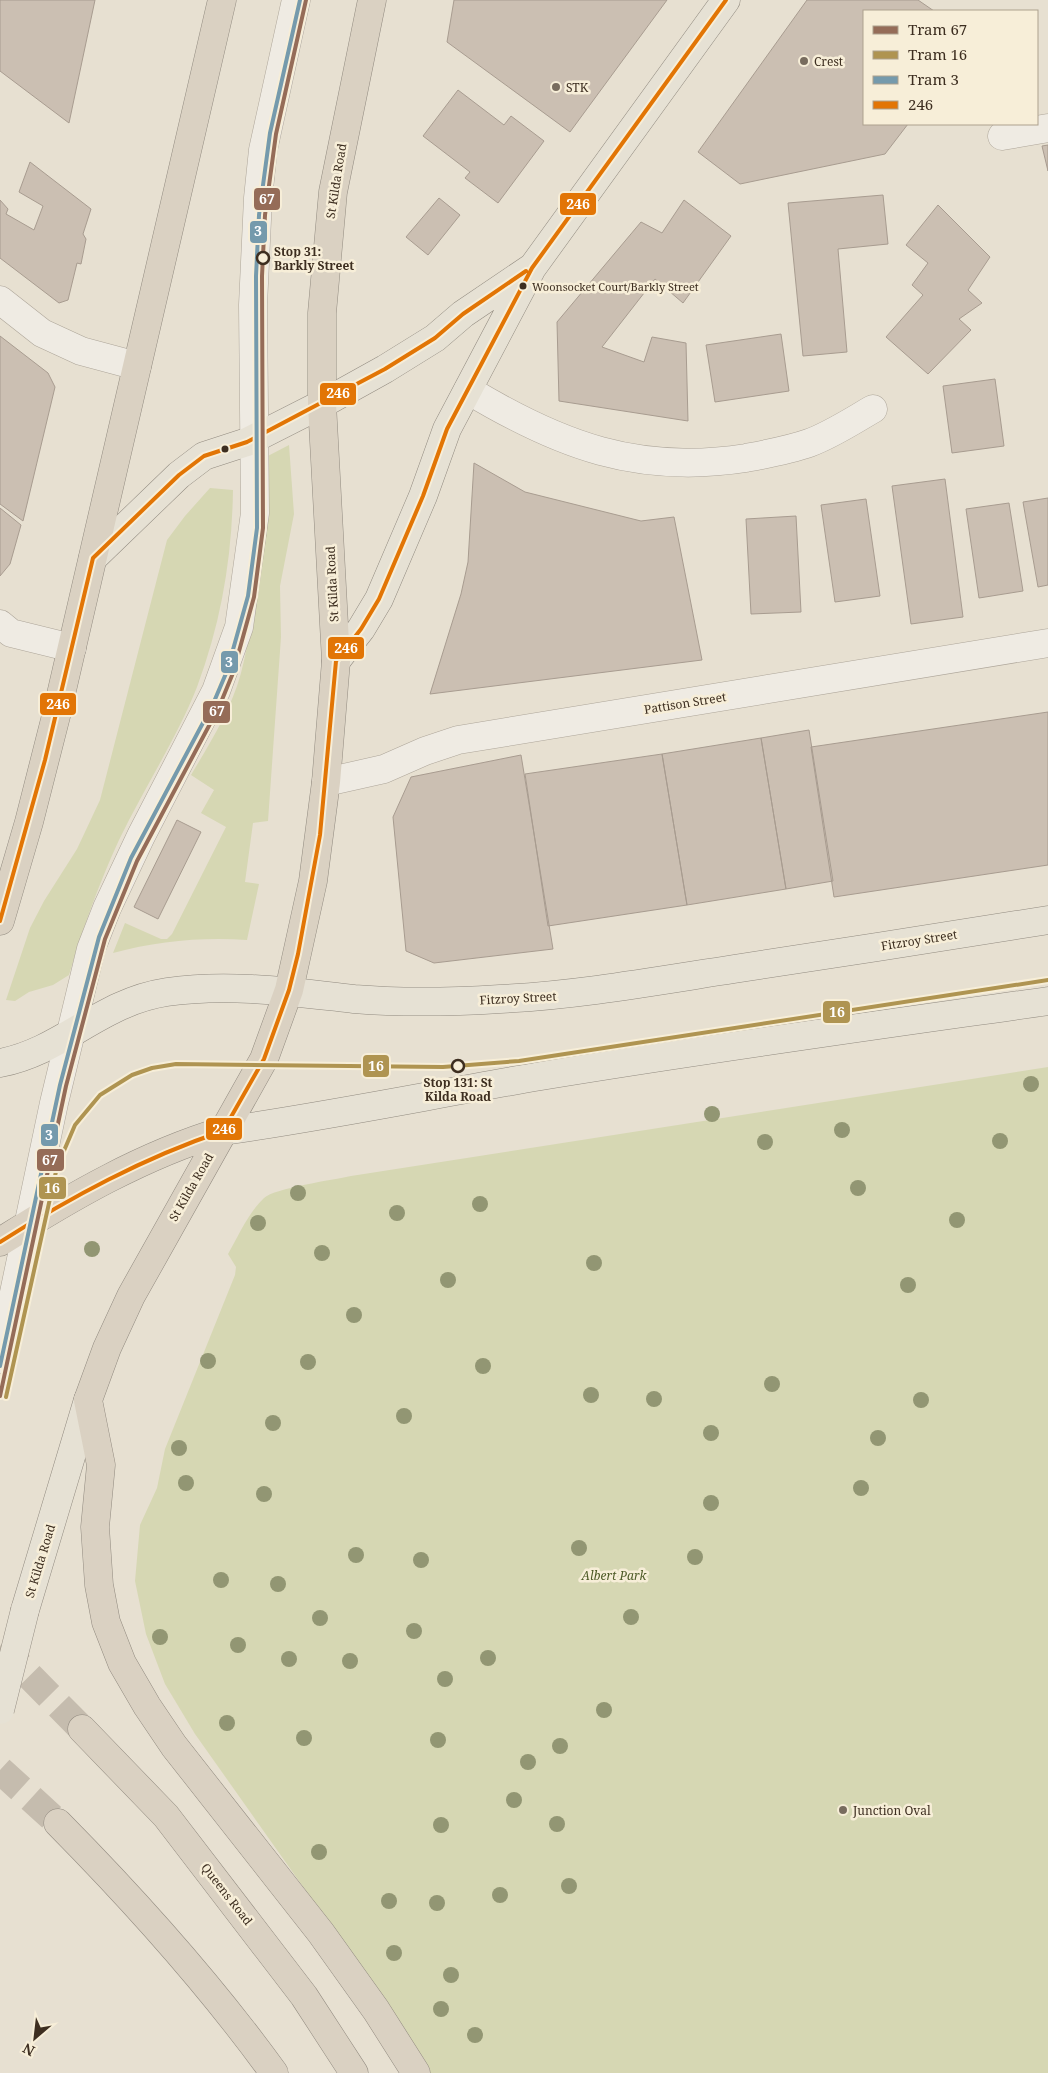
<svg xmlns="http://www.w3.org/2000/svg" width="1048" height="2073" font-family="'Noto Serif',serif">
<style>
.green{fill:#d6d7b3}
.building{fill:#cbbfb2;stroke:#a89c90}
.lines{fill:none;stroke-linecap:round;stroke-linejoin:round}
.highway-tunnel{stroke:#c5bcae;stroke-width:28;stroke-dasharray:28 14;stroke-linecap:butt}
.minor-casing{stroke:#ada599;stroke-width:29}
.major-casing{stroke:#928b80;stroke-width:29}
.highway-casing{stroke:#928b80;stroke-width:29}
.minor{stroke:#efebe3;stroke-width:28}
.major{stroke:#e6e1d4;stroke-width:28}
.highway{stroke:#dad1c2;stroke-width:28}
.major-bridge-casing{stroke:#928b80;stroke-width:29;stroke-linecap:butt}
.major-bridge{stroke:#e6e1d4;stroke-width:28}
.bus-1-casing{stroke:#f7eed8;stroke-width:8}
.bus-1{stroke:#e27505;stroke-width:4}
.tram-1-casing{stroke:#f7eed8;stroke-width:8}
.tram-2-casing{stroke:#f7eed8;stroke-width:8}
.tram-3-casing{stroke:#f7eed8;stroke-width:8}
.tram-1{stroke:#956c58;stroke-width:4}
.tram-2{stroke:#af9451;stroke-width:4}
.tram-3{stroke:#759aac;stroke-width:4}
.tree{fill:#929673}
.poi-dot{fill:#786c5e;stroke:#f7eed8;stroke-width:2}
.stop-dot{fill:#f7eed8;stroke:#3d2e20;stroke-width:2.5}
.bus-dot{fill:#3d2e20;stroke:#f7eed8;stroke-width:2}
.labels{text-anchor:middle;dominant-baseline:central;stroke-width:5;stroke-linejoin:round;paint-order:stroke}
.bus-label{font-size:11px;fill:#3d2e20;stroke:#f7eed8;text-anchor:start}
.poi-label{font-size:12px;fill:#3d2e20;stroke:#f7eed8;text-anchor:start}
.street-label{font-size:12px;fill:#3d2e20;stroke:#f7eed8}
.stop-label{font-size:12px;font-weight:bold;fill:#3d2e20;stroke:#f7eed8;text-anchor:start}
.park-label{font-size:12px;font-style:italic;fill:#4d5a26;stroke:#f7eed8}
.line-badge{stroke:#f7eed8;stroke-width:2}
.badge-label{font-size:14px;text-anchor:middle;font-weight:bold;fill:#fff}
</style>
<rect width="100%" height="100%" fill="#e7e0d1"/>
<path class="green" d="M289,445l5,69 -14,72 1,51 -13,184 -15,2 -8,59 14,2 -12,56c-45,-3 -90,1 -134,13l12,-30 36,16h6l5,-5 54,-107 -25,-14 13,-23 -23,-15c19,-32 40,-65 50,-102 18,-70 19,-143 23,-215z
M210,488l23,2c-1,68 -12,133 -36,197 -21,53 -53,101 -78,153 -20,43 -36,88 -50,135l-16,10 -24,7 -14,9 -9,-1 24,-72 14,-27 33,-52 23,-49 67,-260 18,-24z
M1048,1067v1006h-619l-21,-38 -213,-301 -30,-50 -19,-50 -11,-53 5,-56 17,-37 8,-39 70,-174 1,-8 -8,-13c11,-19 20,-41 36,-56 11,-10 69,-18 87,-22z"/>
<path class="building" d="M0,0h95l-26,123 -69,-52z
M454,0h213l-97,132 -123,-90z
M807,0h111l16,11h-70v113h44l-23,30 -145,30 -42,-32z
M458,90l46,35 7,-9 33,25 -46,62 -33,-25 5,-6 -47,-36z
M1048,145v26l-6,-25z
M30,162l61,47 -8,25 3,5 -5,25 -4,-1 -9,37 -9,3 -59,-45v-58l8,9 -2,5 28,16 9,-24 -24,-14z
M883,195l5,49 -50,5 9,103 -44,4 -15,-153z
M439,198l21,17 -32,40 -22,-18z
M684,200l47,36 -48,67 -28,-24 -53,68 42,15 8,-25 34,6 2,78 -129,-20 -2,-79 84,-100 21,11z
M938,205l52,52 -22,33 14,13 -23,16 12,11 -43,44 -42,-37 37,-42 -11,-10 16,-22 -22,-18z
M781,334l8,57 -74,11 -9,-57z
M0,336l48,37 7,14 -32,134 -23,-17z
M995,379l9,67 -52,7 -9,-67z
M474,463l51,29 116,29 33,-4 28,143 -272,34 31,-100 7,-32z
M945,479l18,138 -52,7 -19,-138z
M1048,498v87l-10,2 -15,-85z
M866,499l14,97 -45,6 -14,-97z
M1009,503l14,88 -44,7 -13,-89z
M0,508l21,17 -11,39 -10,12z
M796,516l5,96 -50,2 -5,-95z
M1048,712v153l-214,32 -23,-150z
M809,730l24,151 -47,8 -25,-151z
M761,738l25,151 -99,16 -25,-151z
M662,754l25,151 -139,21 -23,-152z
M521,755l32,194 -119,14 -28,-12 -13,-134 18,-40z
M177,820l24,12 -43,87 -24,-12z"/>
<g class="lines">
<path class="highway-tunnel" d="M0,1646l82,83
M0,1770l58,53"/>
<g class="minor-casing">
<path id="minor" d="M1002,136l46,-8
M0,300l42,33 39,18 56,15
M468,390c91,55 170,85 278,68 21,-4 43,-8 63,-15 22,-8 43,-22 64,-34
M0,624l11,9 61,15
M326,782l58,-13 41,-18 33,-11 590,-97
M0,1359l54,-256 37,-154 16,-41 34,-72 75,-145 23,-64 16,-114 -2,-208 5,-107 5,-48 33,-150"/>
</g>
<g class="major-casing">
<path id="major" d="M93,558l86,-83 25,-19 43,-14 75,-38 63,-35 50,-31 28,-24 68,-46
M336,661l25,-32 18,-30 44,-103 24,-67 85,-161 194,-268
M0,1063c63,-12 100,-61 167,-71 62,-9 125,0 187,7 48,4 98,3 146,0 79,-4 156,-18 234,-30 105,-16 209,-32 314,-49
M223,1131c106,-15 212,-37 318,-55 169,-28 338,-51 507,-75
M25,1610l63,-210"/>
</g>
<g class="highway-casing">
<path id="highway" d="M372,0l-39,192 -11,121v91l14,257 -10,121 -13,99 -24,109 -25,69 -133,237 -24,52 -19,52 13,65 -6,62 4,58 7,37 16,41 25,43 27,40 147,187 55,77 40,63
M0,921l29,-99 27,-106 166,-716
M0,1242c69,-44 143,-87 223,-111
M82,1729l84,87 138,180 50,77
M58,1823c78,79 151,160 216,250"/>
</g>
<use href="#minor" class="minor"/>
<use href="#major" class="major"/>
<use href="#highway" class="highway"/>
<g class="major-bridge-casing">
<path id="major-bridge" d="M0,1710l25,-100"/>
</g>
<use href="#major-bridge" class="major-bridge"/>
<g class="bus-1-casing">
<path id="bus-1" d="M0,921l45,-161 48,-202 86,-83 25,-19 43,-14 138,-73 50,-31 28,-24 63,-43
M0,1242c71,-45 143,-84 223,-111l41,-72 25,-69 9,-36 22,-119 16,-174 25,-32 18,-30 44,-103 24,-67 85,-161 194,-268"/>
</g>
<use href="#bus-1" class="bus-1"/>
<g class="tram-1-casing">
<path id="tram-1" d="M0,1396l66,-310 39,-147 32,-78 82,-154 14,-34 21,-76 9,-69 -1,-252 3,-61 11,-81 30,-134"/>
</g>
<g class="tram-2-casing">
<path id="tram-2" d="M6,1397l51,-230 18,-42 25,-30 32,-20 20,-7 24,-4 267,3 76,-6 529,-81"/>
</g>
<g class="tram-3-casing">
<path id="tram-3" d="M0,1366l60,-281 39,-148 32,-79 82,-154 14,-33 21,-75 9,-68 -1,-252 3,-61 11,-82 30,-133"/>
</g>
<use href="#tram-1" class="tram-1"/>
<use href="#tram-2" class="tram-2"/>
<use href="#tram-3" class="tram-3"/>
</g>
<g class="tree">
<circle cx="1031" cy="1084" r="8"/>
<circle cx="712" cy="1114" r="8"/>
<circle cx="842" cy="1130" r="8"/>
<circle cx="1000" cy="1141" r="8"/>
<circle cx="765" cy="1142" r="8"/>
<circle cx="858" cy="1188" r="8"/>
<circle cx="298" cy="1193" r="8"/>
<circle cx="480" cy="1204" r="8"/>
<circle cx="397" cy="1213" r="8"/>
<circle cx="957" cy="1220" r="8"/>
<circle cx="258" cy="1223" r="8"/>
<circle cx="92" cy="1249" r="8"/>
<circle cx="322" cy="1253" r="8"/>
<circle cx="594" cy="1263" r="8"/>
<circle cx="448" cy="1280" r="8"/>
<circle cx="908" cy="1285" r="8"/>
<circle cx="354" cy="1315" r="8"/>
<circle cx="208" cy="1361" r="8"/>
<circle cx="308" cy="1362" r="8"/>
<circle cx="483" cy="1366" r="8"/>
<circle cx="772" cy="1384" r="8"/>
<circle cx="591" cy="1395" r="8"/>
<circle cx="654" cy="1399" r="8"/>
<circle cx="921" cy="1400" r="8"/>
<circle cx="404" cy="1416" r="8"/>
<circle cx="273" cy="1423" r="8"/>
<circle cx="711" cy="1433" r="8"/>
<circle cx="878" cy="1438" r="8"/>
<circle cx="179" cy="1448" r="8"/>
<circle cx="186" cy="1483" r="8"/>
<circle cx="861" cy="1488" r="8"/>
<circle cx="264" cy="1494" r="8"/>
<circle cx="711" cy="1503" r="8"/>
<circle cx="579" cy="1548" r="8"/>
<circle cx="356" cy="1555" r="8"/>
<circle cx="695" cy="1557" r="8"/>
<circle cx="421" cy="1560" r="8"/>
<circle cx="221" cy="1580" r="8"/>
<circle cx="278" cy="1584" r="8"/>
<circle cx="631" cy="1617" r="8"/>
<circle cx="320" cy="1618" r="8"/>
<circle cx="414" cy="1631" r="8"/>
<circle cx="160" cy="1637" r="8"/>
<circle cx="238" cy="1645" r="8"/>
<circle cx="488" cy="1658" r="8"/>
<circle cx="289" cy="1659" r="8"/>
<circle cx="350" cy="1661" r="8"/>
<circle cx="445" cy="1679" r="8"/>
<circle cx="604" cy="1710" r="8"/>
<circle cx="227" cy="1723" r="8"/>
<circle cx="304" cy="1738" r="8"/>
<circle cx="438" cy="1740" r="8"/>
<circle cx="560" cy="1746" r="8"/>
<circle cx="528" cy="1762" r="8"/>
<circle cx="514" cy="1800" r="8"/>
<circle cx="557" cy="1824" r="8"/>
<circle cx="441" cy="1825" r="8"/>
<circle cx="319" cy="1852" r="8"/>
<circle cx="569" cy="1886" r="8"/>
<circle cx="500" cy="1895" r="8"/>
<circle cx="389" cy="1901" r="8"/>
<circle cx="437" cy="1903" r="8"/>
<circle cx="394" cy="1953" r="8"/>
<circle cx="451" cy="1975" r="8"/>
<circle cx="441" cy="2009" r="8"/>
<circle cx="475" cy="2035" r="8"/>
</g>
<g class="poi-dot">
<circle cx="804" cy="61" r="5"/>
<circle cx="556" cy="87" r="5"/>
<circle cx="843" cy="1810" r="5"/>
</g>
<g class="stop-dot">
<circle cx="263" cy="258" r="6"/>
<circle cx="458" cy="1066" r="6"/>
</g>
<g class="bus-dot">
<circle cx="523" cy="286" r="4.5"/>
<circle cx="225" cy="449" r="4.5"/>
</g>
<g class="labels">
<g class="bus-label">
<text x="532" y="286">Woonsocket Court/Barkly Street</text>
</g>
<g class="poi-label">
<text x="814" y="61">Crest</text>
<text x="566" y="87">STK</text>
<text x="853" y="1810">Junction Oval</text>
</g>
<g class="street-label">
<text transform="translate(336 181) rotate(-81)">St Kilda Road</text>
<text transform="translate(332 584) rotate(-93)">St Kilda Road</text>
<text transform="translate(685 703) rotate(-9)">Pattison Street</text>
<text transform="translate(919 940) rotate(-9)">Fitzroy Street</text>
<text transform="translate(518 998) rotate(-3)">Fitzroy Street</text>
<text transform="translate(191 1187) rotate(-60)">St Kilda Road</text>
<text transform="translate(40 1561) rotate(-73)">St Kilda Road</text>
<text transform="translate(227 1894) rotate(52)">Queens Road</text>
</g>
<g class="stop-label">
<text x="274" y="251">Stop 31:<tspan x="274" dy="14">Barkly Street</tspan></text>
<text x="458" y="1082" text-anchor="middle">Stop 131: St<tspan x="458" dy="14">Kilda Road</tspan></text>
</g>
<g class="park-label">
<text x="614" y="1575">Albert Park</text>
</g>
</g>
<g class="line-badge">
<rect x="253" y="187" width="28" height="24" rx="5" fill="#956c58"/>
<rect x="559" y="192" width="38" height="24" rx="5" fill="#e27505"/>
<rect x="249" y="220" width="19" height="24" rx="5" fill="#759aac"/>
<rect x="319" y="382" width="38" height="24" rx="5" fill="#e27505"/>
<rect x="327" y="636" width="38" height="24" rx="5" fill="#e27505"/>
<rect x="220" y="650" width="19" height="24" rx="5" fill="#759aac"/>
<rect x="39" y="692" width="38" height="24" rx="5" fill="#e27505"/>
<rect x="202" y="700" width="29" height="24" rx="5" fill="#956c58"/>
<rect x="822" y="1000" width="29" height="24" rx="5" fill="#af9451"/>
<rect x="362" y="1054" width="28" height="24" rx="5" fill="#af9451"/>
<rect x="205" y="1117" width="38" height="24" rx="5" fill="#e27505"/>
<rect x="40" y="1123" width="19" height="24" rx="5" fill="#759aac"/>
<rect x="36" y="1148" width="29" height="24" rx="5" fill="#956c58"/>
<rect x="38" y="1176" width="29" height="24" rx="5" fill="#af9451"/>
</g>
<g class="badge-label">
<text x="267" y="204">67</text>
<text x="578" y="209">246</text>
<text x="258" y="236">3</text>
<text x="338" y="398">246</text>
<text x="346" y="653">246</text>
<text x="229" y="667">3</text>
<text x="58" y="709">246</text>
<text x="217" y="716">67</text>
<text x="837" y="1017">16</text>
<text x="376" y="1071">16</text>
<text x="224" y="1134">246</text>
<text x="49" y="1140">3</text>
<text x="50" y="1165">67</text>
<text x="52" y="1193">16</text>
</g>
<rect x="863" y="10" width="175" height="115" fill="#f7eed8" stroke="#ada18e"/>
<rect x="873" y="26" width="25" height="8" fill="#956c58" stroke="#ada18e"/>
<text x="908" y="35" font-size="15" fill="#3d2e20">Tram 67</text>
<rect x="873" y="51" width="25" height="8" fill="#af9451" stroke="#ada18e"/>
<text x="908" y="60" font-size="15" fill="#3d2e20">Tram 16</text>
<rect x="873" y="76" width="25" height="8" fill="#759aac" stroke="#ada18e"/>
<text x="908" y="85" font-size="15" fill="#3d2e20">Tram 3</text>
<rect x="873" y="101" width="25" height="8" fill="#e27505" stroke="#ada18e"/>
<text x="908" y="110" font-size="15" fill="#3d2e20">246</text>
<g transform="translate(35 2038) rotate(208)" stroke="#f7eed8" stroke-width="4" paint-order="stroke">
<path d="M0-4L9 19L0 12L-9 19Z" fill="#3d2e20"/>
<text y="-8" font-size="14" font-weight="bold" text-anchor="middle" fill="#3d2e20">N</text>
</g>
</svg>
